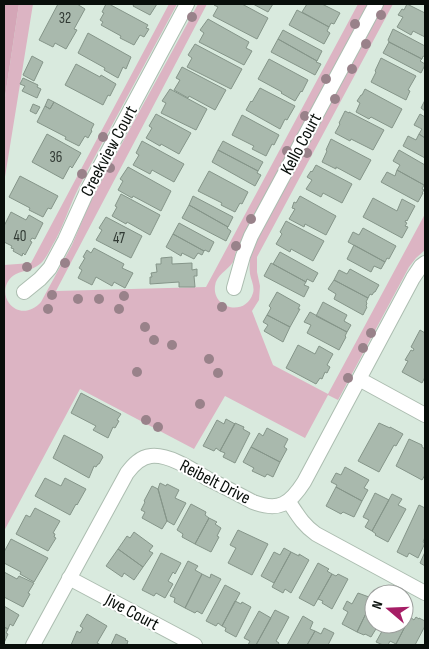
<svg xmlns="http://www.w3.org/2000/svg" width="429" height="649" font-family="'Sofia Sans Condensed',sans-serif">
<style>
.green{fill:#dcb4c3}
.forest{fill:#d4a6b7}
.building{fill:#a9b9ad;stroke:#859589}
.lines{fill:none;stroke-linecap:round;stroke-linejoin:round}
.minor-casing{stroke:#acbdb0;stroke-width:16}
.minor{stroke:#fff;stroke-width:14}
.tree{fill:#99828a}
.labels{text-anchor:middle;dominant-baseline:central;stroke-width:4;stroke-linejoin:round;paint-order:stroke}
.number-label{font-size:15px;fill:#303933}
.street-label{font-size:18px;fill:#080e0a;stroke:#fff}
</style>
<rect width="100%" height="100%" fill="#d9eade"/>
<path class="green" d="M19,4h14l-29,179v-79z
M169,4h8c-22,41 -44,82 -66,123 -11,20 -22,40 -32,60 -9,17 -14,35 -23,52 -5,8 -9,19 -16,25 -9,7 -16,6 -24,10 -11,6 -14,19 -7,29 9,12 23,9 32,-1l31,-57 18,-43 108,-198h9l-151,287 150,-4 152,-283h11l-133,247c-1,3 -1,8 -3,11 -6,9 -17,13 -18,24 -3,23 31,31 38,7 2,-6 -2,-13 -3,-19 -1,-8 0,-15 1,-23l133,-247h9l-136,253v15l3,14 -1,14 -7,11 21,54 55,29 97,-180v36l-9,8 -7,9 -71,133 -10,-5 -23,43 -80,-42 -31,53 -114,-60 -76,142v-266l27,-2z"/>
<path class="forest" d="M4,4h15l-15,100z"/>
<path class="building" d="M58,4h19l8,5 -11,20 3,1 -11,19 -11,-6 -2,4 -14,-7z
M106,4h3l39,21 -2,3 3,1 -5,8 -4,-2 -6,10 -14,-7 1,-2 -20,-11 2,-3 -3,-2 4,-7 -2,-1z
M134,4h23l-7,11 -17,-9z
M215,4h27l26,14 -11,21 -44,-23 5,-9 -4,-2z
M253,4h20l-5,8z
M307,4h15l18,9 -6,11 -3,-1 -2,4 -27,-15z
M407,4l18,9v24l-12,-6 -2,4 -14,-8 6,-10 -5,-2 4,-6 2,1z
M297,10l32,17 -2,4 3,2 -6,11 -35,-19z
M208,19l41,23 -3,6 6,3 -8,14 -45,-23 5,-9 -4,-3z
M393,29l32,17v11l-2,-1 -1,3 -33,-17 -1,-2z
M283,30l39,21 -5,10 -39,-22z
M88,33l43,24 -5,12 -3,-2 -5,11 -14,-8 1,-2 -27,-15z
M278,39l39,22 -1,1 5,2 -6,11 -44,-23z
M389,42l33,17 -2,2 5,3v1l-4,8 -38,-20z
M195,44l47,25 -11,20 -44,-22 5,-9 -4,-3z
M32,56l11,6 -9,19 -11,-6z
M381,58l35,18 -8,14 2,1 -4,9 -35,-18 5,-10 -1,-1z
M269,59l39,21 -6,12 -1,-1 -6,10 -14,-8 1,-1 -24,-13z
M76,64l24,13 1,-2 15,9 -6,12 -2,-1 -5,10 -38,-20z
M182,67l44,23 -11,20 -26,-14 -1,2 -14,-8 6,-10 -4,-2z
M23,78l15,7 -1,2 4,2 -4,9 -15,-7 3,-5 -5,-2z
M260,88l35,18 -8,14 -2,-1 -5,10 -34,-19 5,-9 1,1z
M170,89l37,20 -11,21 -35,-17 5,-10 -4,-2z
M365,89l37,20 -10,19 -21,-11 -2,2 -13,-7 4,-9 -3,-2 4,-6h1z
M48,99l6,3 -4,7 -5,-3z
M425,100v11l-4,-3z
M54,102l40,22 -3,6 1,1 -4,7 -3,-2 -6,10 -14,-7 1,-2 -29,-15 8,-16 5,3z
M33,104l7,3 -4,7 -6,-3z
M345,111l4,2v-1l35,18 -11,20 -22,-11 -1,2 -15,-8 5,-9 -1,-1z
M156,114l35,19 -12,21 -18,-10 -1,2 -14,-8 6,-10 -3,-2z
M420,114l5,3v21l-6,-4 3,-5 -8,-4z
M242,115l37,20 -5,10 -2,-1 -6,12 -14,-7 2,-3 -22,-11z
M47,134l34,19 -9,15 -2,-2 -7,13 -31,-17z
M419,134l6,4v20l-22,-12 5,-10 8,4z
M331,139l40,21 -11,20 -24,-13v2l-14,-7 5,-11 -1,-1z
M142,141l42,23 -10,18 -22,-12 -2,4 -17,-9 6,-10 -3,-2z
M223,141l40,21 -5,9 -40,-21z
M218,150l40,21 -1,2 4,2 -6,11 -43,-24z
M399,150l26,15v17l-1,3 -27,-15 3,-5 -7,-4z
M316,165l36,19 -10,19 -19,-10 -2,4 -15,-8 6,-9 -5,-3 4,-6 1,1z
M128,167l43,24 -10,20 -28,-15 -1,2 -14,-8 5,-9 -3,-2z
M397,170l27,15 -2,4 2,1 -2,3h1l-5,9 -37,-20 6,-10 8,4z
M209,171l39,21 -6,12 -2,-1 -5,9 -14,-7 1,-2 -24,-12z
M20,176l38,20 -7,13 -3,-1 -5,9 -14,-7 1,-2 -21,-11z
M121,194l39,21 -10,20 -23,-13 -1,2 -14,-8 5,-9 -2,-1z
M193,196l40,21 -5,10 -39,-22z
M300,196l36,20 -10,19 -21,-11 -1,3 -15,-8 6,-10 -3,-1 2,-6 2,1z
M373,198l24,13 5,-12 13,7 -8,15 -1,-1 -1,2 2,1 -2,3 3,1 -6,11 -39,-21z
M189,205l39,22 -1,1 4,3 -5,10 -44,-23z
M11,212l15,8 3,-5 14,8 -8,16 -3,-1 -2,3 2,1 -7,13 -2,-2 -1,3 -9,-5 1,-2 -3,-1 1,-2 -8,-4v-16z
M106,217l36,19 -11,22 -35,-18 6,-10 -3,-2z
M286,221l38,20 -11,20 -22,-12 -1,3 -14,-8 6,-10 -2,-2z
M179,223l35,19 -5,10 -4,-2 -1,1 -31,-17z
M363,228l33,18 -7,13 -2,-1 -2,4 -37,-20 5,-10 6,3z
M173,234l31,17 -2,4 -4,-2 -4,6 -12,-6 -1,3 -15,-9z
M354,245l31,17 -4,7 -7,-3 -3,6 -24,-13z
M94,248l30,16 -2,4 11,5 -8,15 -11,-6 -2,4 -16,-9 -4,8 -14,-7 4,-8 -3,-2 6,-10 -2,-1 4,-7 4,3z
M280,252l38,21 -5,9 -6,-3 -1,3 -33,-18z
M172,257v7l20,-1v7l5,-1v7h-3l1,11h-16v-5l-29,2v-7h2l-1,-4 6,-1 -1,-8h5v-6z
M271,263l35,19 -2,3 5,2 -5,10 -40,-21z
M350,269l29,16 -4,7h-1l-2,3 -2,-1 -2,4 -34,-18 5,-10 8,4z
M334,280l34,18 -2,4 1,1 -1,3 1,1 -4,8 -29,-16 2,-5 -8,-5z
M277,292l23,13 -2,4h2l-10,18 -23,-12 4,-7 -2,-2z
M323,302l24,13 -3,6 7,4 -4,7 -31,-16z
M310,312l37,20 -2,4 1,1 -7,13 -32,-17 4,-8 -7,-3z
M267,315l23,12 -7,15 -19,-11 4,-6 -5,-3z
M420,330l5,3v44l-3,6 -20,-11 6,-11 -3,-1 6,-10 2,1 1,-2 -3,-2z
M298,345l17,9 4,-8 14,8 -6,11 3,2 -3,6 -2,-1 -3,7 -2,-1 -4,6 -30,-16z
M81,393l40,21 -4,6 2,1 -4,7 -2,-1 -5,11 -15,-8 3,-4 -25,-13z
M226,419l9,5 -15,27 -4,-3 -2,3 -11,-5 14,-26 7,4z
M235,423l9,4 -1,2 7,4 -15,30 -12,-6 2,-4 -5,-2z
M379,423l11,5v-1l13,7 -7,12 -2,-1 -15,27 -21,-11z
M267,428l21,11 -4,8 3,2 -7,13 -29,-15 8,-14 4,3z
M64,435l38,20v1l1,1 -4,7h-1l-2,3 -2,-1 -5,12 -36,-20z
M409,439l13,6v2l3,2v26l-3,5 -26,-14z
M251,447l29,15 -7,15 -6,-3 -2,3 -13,-6 2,-3 -11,-6z
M345,467l24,13 -5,8 4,2 -6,11 -26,-14 1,-2 -6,-3 5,-9 5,2z
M45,478l16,8 4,-8 21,11 -9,16 -1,-1 -6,11 -35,-19z
M160,483l6,3 1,-2 12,6 -4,8 11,5 -12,22 -7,-4 -9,-32z
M152,486l6,3 9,32 -5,8 -20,-11 3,-6 -4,-2 4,-8 -1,-1z
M336,487l26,14 -8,16 -11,-5 -2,2 -15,-8z
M375,493l14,7 -17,31 -7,-4 4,-7 -6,-3z
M392,494l10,5 -4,6 8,4 -18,33 -13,-7 1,-1 -4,-3z
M191,504l15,8 -1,3 4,3 -14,26 -13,-7 1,-3 -6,-4z
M419,505l6,3v29l-2,5 2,1 -7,15 -9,-5 -2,4 -10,-5z
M35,508l25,13 -7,12 2,1 -1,3 2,1 -8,13 -32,-17 10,-19 4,2z
M209,518l8,4 -2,2 6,4 -4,8 2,1 -8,15 -16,-8z
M238,530l30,14 -16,31 -24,-12 8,-15 -6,-3z
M134,532l19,14 -4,5 4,2 -10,14 -25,-18 9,-13 3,2z
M11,539l37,19 -14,24 -14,-8 1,-2 -17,-9v-11z
M284,548l7,4 -17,31 -13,-7 13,-24 6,3z
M118,549l25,18 -9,13 -10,-7 -2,4 -16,-11z
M291,552l8,4v-2l10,6 -18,33 -6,-4 -2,4 -11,-6z
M425,552v14l-5,-3z
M161,553l20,10 -6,11 -2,-2 -5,9 5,3 -8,14 -9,-5 -2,3 -12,-6z
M188,561l10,5 -3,4 7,4 -17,34 -11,-6 1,-4 -5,-2z
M318,563l11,6 -2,2 5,3 -18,32 -15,-8z
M4,572l13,7 2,-3 15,7 -6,10 2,1 -7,13 -19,-10z
M202,574l8,4 1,-4 10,5 -19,35 -5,-3 -2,2 -10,-5z
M332,574l4,2 2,-2 10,5 -16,30 -10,-6 1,-2 -5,-2z
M225,585l15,8 -18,33 -4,-3 -2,3 -10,-5z
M358,593l11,4 -2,4 4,2 -14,29 -15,-8 6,-12 -5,-3 4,-8 5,3z
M235,601l6,3 1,-2 9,5 -15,30 -11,-6 1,-3 -4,-2z
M371,603l3,2v19h5l-8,13 -6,-3 -1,1 -7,-3z
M4,606l15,9 -6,11 -3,-2 -2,5 -4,-2z
M275,610l14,7 -13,24 3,2 -1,2h-22z
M259,611l12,7 -15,27h-8l2,-4 -6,-3z
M404,611l2,1 -1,3 5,2 -14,27 -6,-3 -2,4h-5l-7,-3 10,-18h18z
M87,614l20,12 -10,17 4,2h-30l6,-14 3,2 3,-5 -3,-2z
M303,616l10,6 -3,7 5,2 -8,14h-20z
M410,617l4,3 2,-3 3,2v-1l6,3v5l-10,19h-17l-2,-1z
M4,627l4,2 -2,4 2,1 -4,9z
M324,628l10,5 -6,12h-21l8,-14 6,3z
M116,634l10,5 -1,1 3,1 -1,3 2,1h-18z"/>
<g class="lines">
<g class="minor-casing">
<path id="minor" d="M234,288l9,-32 8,-20 125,-232
M24,292l16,-13 10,-11 15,-28 24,-53 98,-183
M359,379l66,36
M289,502c8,12 14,23 27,32l109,59
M69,578l126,67
M33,645l94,-172c6,-8 13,-16 24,-17 18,-2 42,14 57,23 15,7 30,15 45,23 26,10 37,2 51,-20l109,-204 8,-12 4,-3"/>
</g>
<use href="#minor" class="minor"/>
</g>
<g class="tree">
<circle cx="381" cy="15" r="5"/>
<circle cx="192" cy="17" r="5"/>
<circle cx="355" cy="24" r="5"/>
<circle cx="366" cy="44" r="5"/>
<circle cx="352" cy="69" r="5"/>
<circle cx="326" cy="79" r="5"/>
<circle cx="335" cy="99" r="5"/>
<circle cx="305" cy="116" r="5"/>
<circle cx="103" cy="137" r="5"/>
<circle cx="287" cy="151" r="5"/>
<circle cx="307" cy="153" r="5"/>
<circle cx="110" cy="168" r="5"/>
<circle cx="82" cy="174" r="5"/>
<circle cx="251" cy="219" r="5"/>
<circle cx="236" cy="246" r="5"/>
<circle cx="65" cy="263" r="5"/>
<circle cx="27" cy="267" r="5"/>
<circle cx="52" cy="295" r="5"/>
<circle cx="124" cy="296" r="5"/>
<circle cx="78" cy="299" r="5"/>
<circle cx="99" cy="299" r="5"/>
<circle cx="222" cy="307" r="5"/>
<circle cx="48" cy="309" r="5"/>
<circle cx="119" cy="309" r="5"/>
<circle cx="145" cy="327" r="5"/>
<circle cx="371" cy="333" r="5"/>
<circle cx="154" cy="340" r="5"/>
<circle cx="172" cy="345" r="5"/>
<circle cx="363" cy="348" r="5"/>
<circle cx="209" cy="359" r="5"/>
<circle cx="137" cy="372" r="5"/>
<circle cx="218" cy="373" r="5"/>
<circle cx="348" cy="378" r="5"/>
<circle cx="200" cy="404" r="5"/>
<circle cx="146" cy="420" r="5"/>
<circle cx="158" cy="427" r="5"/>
</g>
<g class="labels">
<g class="number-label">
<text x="65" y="18">32</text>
<text x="56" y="157">36</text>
<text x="20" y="236">40</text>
<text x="119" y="238">47</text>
</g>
<g class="street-label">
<text transform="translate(301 144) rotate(-62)">Kello Court</text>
<text transform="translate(109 151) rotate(-62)">Creekview Court</text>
<text transform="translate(215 482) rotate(27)">Reibelt Drive</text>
<text transform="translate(132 612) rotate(28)">Jive Court</text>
</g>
</g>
<rect width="429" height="649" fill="none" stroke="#080e0a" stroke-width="10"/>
<g transform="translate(389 609) rotate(289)"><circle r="24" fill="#ffffff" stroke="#9c9f9d"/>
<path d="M0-4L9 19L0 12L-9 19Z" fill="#a61e66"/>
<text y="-8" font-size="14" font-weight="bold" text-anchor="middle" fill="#080e0a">N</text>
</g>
</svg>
